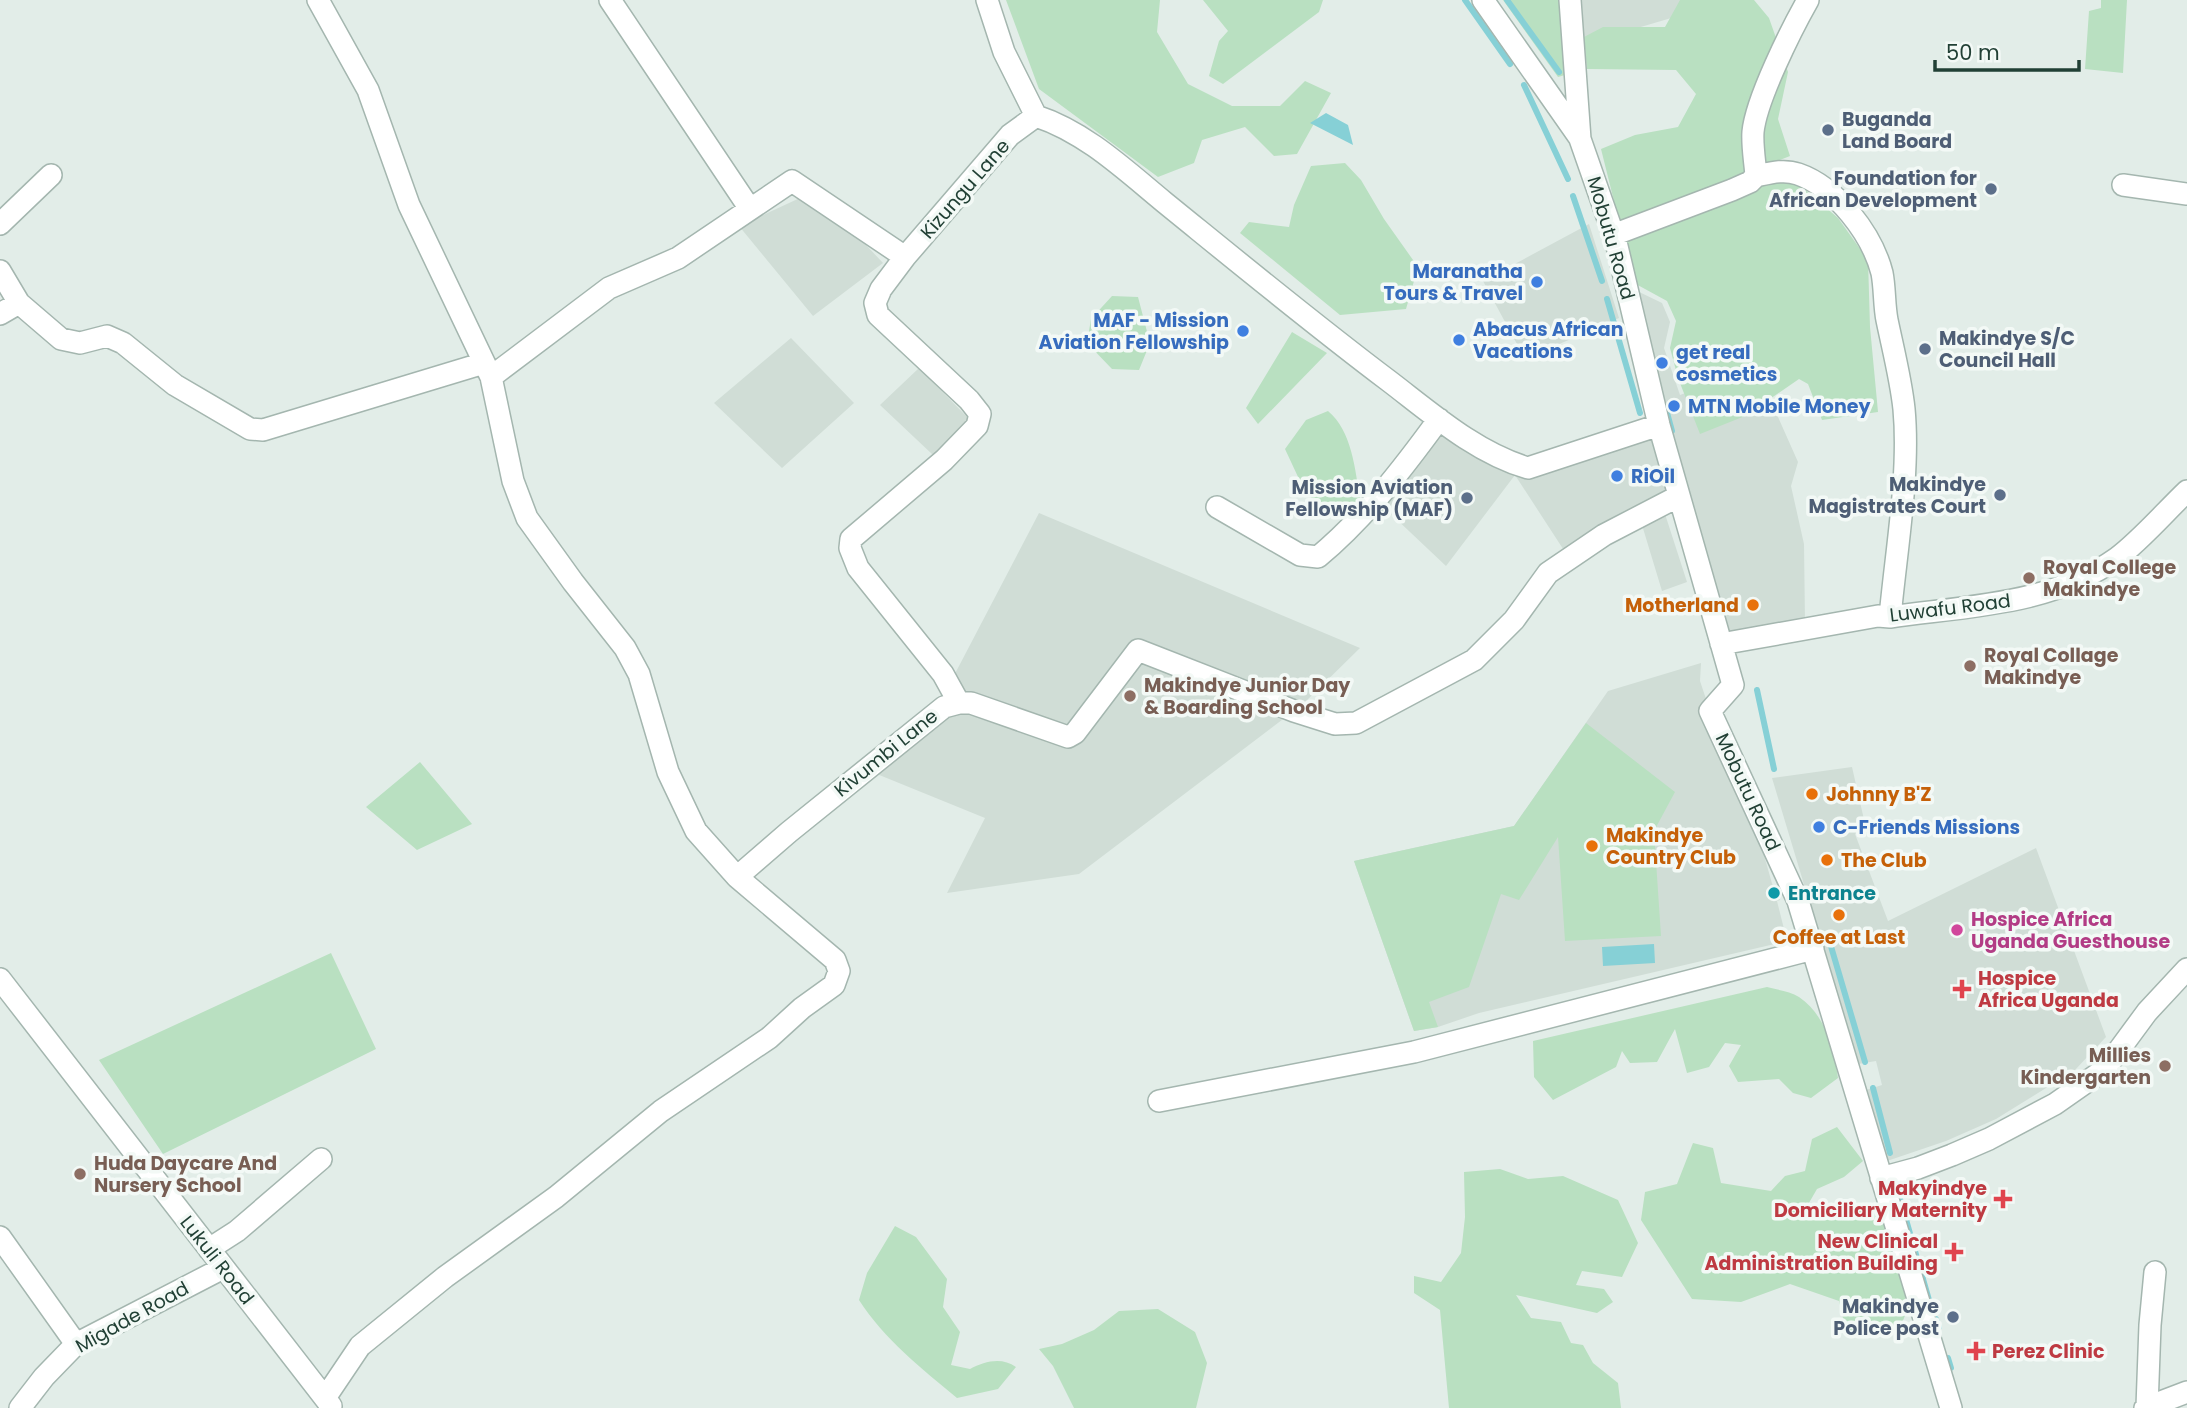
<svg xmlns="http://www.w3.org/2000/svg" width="2187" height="1408" font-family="Poppins,sans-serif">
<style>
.built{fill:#d0ddd6}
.green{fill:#b9e0c1}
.water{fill:#86d0d6}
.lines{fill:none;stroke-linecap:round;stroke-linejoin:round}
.stream{stroke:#86d0d6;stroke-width:6}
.minor-casing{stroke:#a4b6af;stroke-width:24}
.minor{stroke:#fff;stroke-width:21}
.service-dot{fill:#5c6f8a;stroke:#f3f9f6;stroke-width:2.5}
.shop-dot{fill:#3f7fe0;stroke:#f3f9f6;stroke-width:2.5}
.education-dot{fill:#8d6e63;stroke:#f3f9f6;stroke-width:2.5}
.food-dot{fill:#e8710a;stroke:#f3f9f6;stroke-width:2.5}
.culture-dot{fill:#0f9aa8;stroke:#f3f9f6;stroke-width:2.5}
.hotel-dot{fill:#d1479c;stroke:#f3f9f6;stroke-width:2.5}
.health-dot{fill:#e0444e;stroke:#f3f9f6;stroke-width:2.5}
.labels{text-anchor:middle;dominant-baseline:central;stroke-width:7;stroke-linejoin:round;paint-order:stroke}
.service-label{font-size:19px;font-weight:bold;fill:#4e5e75;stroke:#f3f9f6;text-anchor:end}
.street-label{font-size:19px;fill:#214035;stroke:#f3f9f6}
.shop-label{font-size:19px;font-weight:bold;fill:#366cbe;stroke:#f3f9f6;text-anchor:start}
.education-label{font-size:19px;font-weight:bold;fill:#785e54;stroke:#f3f9f6;text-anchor:start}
.food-label{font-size:19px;font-weight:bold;fill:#c56008;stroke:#f3f9f6;text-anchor:start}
.culture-label{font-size:19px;font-weight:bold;fill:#0d838f;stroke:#f3f9f6;text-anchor:start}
.hotel-label{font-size:19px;font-weight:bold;fill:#b23c85;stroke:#f3f9f6;text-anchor:start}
.health-label{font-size:19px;font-weight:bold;fill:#be3a42;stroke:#f3f9f6;text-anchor:start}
</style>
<rect width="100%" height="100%" fill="#e2ede8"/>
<path class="built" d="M1582,0h109l4,11 -112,33z
M815,191l68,72 -70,53 -74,-90z
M1589,224l30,94 -94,41 -42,-78z
M1633,289l29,14 8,19 -6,26 16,47 50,-19 15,39 25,-16 28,63 -7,24 13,58 1,79 -79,12z
M791,338l63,65 -72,65 -68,-65z
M919,368l53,54 -39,33 -53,-50z
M1433,422l83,52 139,-41 16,59 -62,28 -42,35 -52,-80 -69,91 -72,-68z
M1039,513l321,135 -57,56 -224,170 -132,19 38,-75 -118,-48 84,-57 -3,-26z
M1665,514l22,68 -25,9 -20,-66z
M1701,663l-1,18 15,45 14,5 44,156 3,-1 4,14 -3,1 10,40 -308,72 -41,14 -24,4 -60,-170 160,-35 94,-135z
M1852,767l13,57 -10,10 33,87 148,-73 70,189 -31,33 -79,49 -50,22 -59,20 -21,-71 16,-5 -6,-24 -18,3 -86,-286z"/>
<path class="green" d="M1006,0h154l-3,32 31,52 44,22h48l25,-25 26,12 -34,61 -23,2 -29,-29 -43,13 -8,23 -36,14 -119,-88z
M1203,0h120l-4,12 -96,72 -14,-8 10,-35 9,-10z
M1503,0h57l5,75 -7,2z
M1680,0h74l15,18 19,54 -10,47 12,37 -170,69 -19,-76 34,-14 43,-8 18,-33 -20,-24 -89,-1 -3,-32 19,-10h62z
M2101,0h26l-4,73 -38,-4 4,-58 12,-3z
M1345,163l16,17 23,39 34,48 -12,42 -66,6 -100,-82 9,-11 40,5 5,-22 17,-39z
M1770,181h25l43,37 30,42 2,67 8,85 -56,8 -14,-36 -9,-5 -54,37 -45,18 -22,-56 -8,-30 6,-27 -9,-20 -33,-18 -11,-42z
M1112,296l26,1 12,46 -11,27 -27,-1 -25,-26 4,-24z
M1292,332l35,21 -69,71 -12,-16z
M1328,411c24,20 27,58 32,88l-21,17 -33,-22 -21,-45 21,-29z
M1586,723l89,69 -21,39 7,105 -96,5 -7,-104 -39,63 -18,-6 -32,93 -40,15 9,25 -24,4 -60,-170 160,-35z
M420,762l52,62 -55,26 -51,-43z
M331,953l45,96 -213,105 -64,-94z
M1767,987c10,3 23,4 32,10 26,17 35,52 39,81l-27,20 -18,-5 -14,-14 -41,3 -9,-16 12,-21 -16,-2 -16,24 -22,6 -12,-44 -18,33 -27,1 -8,-12 -6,16 -63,33 -19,-23 -1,-36z
M1837,1127l26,34 -19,16 -27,12 -11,19 22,8 33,-11 19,7 16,47 12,49 -8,20 -53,7 -8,-34 -49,-17 -49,18 -49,-3 -51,-79 4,-28 32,-8 16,-41 20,5 8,35 50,8 14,-15 20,-5 7,-32z
M1500,1169l28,10 35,-3 55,24 20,43 -16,34 -40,-6 -6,14 28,4 9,13 -16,11 -81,-18 15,23 30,4 10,21 12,2 10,18 25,20 3,25h-172l-9,-98 -26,-17v-17l27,6 20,-29 4,-36 -1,-45z
M895,1226l21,11 31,42 -4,28 17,25 -9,33 19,4c15,-8 32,-12 46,-2l-18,22 -41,9c-35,-29 -73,-59 -98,-98l8,-27z
M1158,1309l37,23 12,31 -11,45h-122l-21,-42 -14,-17 23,-5 32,-14 25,-19z"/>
<path class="water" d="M1326,113l22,12 5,20 -43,-22z
M1654,944l1,19 -52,3 -1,-19z"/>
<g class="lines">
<path class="stream" d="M1465,0l45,64
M1507,0l52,72
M1524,85l44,94
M1573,196l29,85
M1607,299l33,114
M1666,409l6,22
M1757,690l17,79
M1830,943l35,119
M1873,1088l17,65
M1897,1188l32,112
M1936,1319l3,8
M1948,1358l3,10"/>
<g class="minor-casing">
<path id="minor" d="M318,0l50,90 41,115 82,172 22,104 14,37 46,64 52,66 14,26 29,98 28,59 41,46 98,83 4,11 -5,14 -32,23 -33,30 -108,73 -105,86 -111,80 -85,69 -35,52
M610,0l140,209
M987,0l17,52 32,64
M1483,0l96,137
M1570,0l10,139 36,103 43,183 74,260 -23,26 88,190 153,507
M1756,176c14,-3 28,-7 42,-2 38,13 74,60 84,99 3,15 2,32 5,47 6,29 14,60 17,89 6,64 -8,143 -14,208
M2123,185l64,9
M0,224l51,-49
M1613,235l119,-45 18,-8 6,-6c-1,-14 -4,-30 -3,-44 3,-32 38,-102 55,-132
M0,271l19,32
M0,314l19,-11 42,36 19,4 27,-7 16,7 52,42 75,44 13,1 221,-67
M491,377l118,-89 69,-30 114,-77 113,76
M1217,507l83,48 18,2c47,-39 86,-90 121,-138
M1721,644l157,-28 12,1c78,-11 161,-12 227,-59 23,-17 49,-47 70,-67
M959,703l-16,-29 -85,-106 -8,-20 1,-9 93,-79 33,-34 3,-12 -11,-14 -91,-85 -3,-12 6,-14 24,-32 105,-122 26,-19c49,16 88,53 128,86 74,60 148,121 225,179 42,32 87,72 139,87l131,-43
M737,877l52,-45 155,-125 15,-4h12l97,34 7,-4 63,-83 156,61 41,13 21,-1 118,-63 40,-40 34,-47 56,-38 75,-39
M0,979l331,427
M1159,1101l255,-49 399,-103
M1881,1178l37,-10 34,-13 37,-16 66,-35 50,-35 42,-57 40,-43
M0,1237l76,107
M209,1249l28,-18 84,-72
M2147,1407l3,-82 5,-53
M20,1408l24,-31 32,-33 147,-76
M2145,1408l42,-16"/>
</g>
<use href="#minor" class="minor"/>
</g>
<g class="service-dot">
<circle cx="1828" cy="130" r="7"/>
<circle cx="1991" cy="189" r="7"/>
<circle cx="1925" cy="349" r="7"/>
<circle cx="2000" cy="495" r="7"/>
<circle cx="1467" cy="498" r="7"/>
<circle cx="1953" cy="1317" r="7"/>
</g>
<g class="shop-dot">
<circle cx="1537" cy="282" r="7"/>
<circle cx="1243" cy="331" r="7"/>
<circle cx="1459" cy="340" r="7"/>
<circle cx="1662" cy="363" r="7"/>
<circle cx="1674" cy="406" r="7"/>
<circle cx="1617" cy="476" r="7"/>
<circle cx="1819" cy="827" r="7"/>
</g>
<g class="education-dot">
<circle cx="2029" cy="578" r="7"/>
<circle cx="1970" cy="666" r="7"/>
<circle cx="1130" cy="696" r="7"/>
<circle cx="2165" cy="1066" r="7"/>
<circle cx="80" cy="1174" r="7"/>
</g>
<g class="food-dot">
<circle cx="1753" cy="605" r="7"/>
<circle cx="1812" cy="794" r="7"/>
<circle cx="1592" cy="846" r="7"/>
<circle cx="1827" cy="860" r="7"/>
<circle cx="1839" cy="915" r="7"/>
</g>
<circle class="culture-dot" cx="1774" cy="893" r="7"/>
<circle class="hotel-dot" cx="1957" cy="930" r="7"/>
<g class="health-dot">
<path d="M1958.5 978.5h7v7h7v7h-7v7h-7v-7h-7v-7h7z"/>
<path d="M1999.5 1188.5h7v7h7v7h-7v7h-7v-7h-7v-7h7z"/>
<path d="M1950.5 1241.5h7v7h7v7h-7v7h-7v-7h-7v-7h7z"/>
<path d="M1972.5 1340.5h7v7h7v7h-7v7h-7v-7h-7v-7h7z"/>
</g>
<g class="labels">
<g class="service-label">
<text x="1842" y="119" text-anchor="start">Buganda<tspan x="1842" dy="22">Land Board</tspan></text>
<text x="1977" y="178">Foundation for<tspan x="1977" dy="22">African Development</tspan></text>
<text x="1939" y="338" text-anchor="start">Makindye S/C<tspan x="1939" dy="22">Council Hall</tspan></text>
<text x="1986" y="484">Makindye<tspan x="1986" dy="22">Magistrates Court</tspan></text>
<text x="1453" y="487">Mission Aviation<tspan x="1453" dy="22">Fellowship (MAF)</tspan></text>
<text x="1939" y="1306">Makindye<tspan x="1939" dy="22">Police post</tspan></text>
</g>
<g class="street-label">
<text transform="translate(965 189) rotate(-49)">Kizungu Lane</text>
<text transform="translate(1611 238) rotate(74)">Mobutu Road</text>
<text transform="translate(1950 608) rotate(-7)">Luwafu Road</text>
<text transform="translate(886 753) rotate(-39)">Kivumbi Lane</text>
<text transform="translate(1748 792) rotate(65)">Mobutu Road</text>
<text transform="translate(217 1260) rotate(52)">Lukuli Road</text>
<text transform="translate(132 1317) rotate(-29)">Migade Road</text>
</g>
<g class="shop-label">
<text x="1523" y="271" text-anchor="end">Maranatha<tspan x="1523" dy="22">Tours &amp; Travel</tspan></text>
<text x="1229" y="320" text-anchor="end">MAF - Mission<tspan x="1229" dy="22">Aviation Fellowship</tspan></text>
<text x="1473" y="329">Abacus African<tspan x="1473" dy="22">Vacations</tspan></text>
<text x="1676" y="352">get real<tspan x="1676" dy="22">cosmetics</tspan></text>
<text x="1688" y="406">MTN Mobile Money</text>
<text x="1631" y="476">RiOil</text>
<text x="1833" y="827">C-Friends Missions</text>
</g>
<g class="education-label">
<text x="2043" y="567">Royal College<tspan x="2043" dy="22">Makindye</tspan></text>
<text x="1984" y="655">Royal Collage<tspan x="1984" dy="22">Makindye</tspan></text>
<text x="1144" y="685">Makindye Junior Day<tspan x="1144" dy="22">&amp; Boarding School</tspan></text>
<text x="2151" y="1055" text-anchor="end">Millies<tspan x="2151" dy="22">Kindergarten</tspan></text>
<text x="94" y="1163">Huda Daycare And<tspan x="94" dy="22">Nursery School</tspan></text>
</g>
<g class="food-label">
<text x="1739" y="605" text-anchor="end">Motherland</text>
<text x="1826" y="794">Johnny B'Z</text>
<text x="1606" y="835">Makindye<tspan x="1606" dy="22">Country Club</tspan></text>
<text x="1841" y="860">The Club</text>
<text x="1839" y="937" text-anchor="middle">Coffee at Last</text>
</g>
<g class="culture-label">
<text x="1788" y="893">Entrance</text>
</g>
<g class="hotel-label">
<text x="1971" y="919">Hospice Africa<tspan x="1971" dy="22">Uganda Guesthouse</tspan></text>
</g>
<g class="health-label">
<text x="1978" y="978">Hospice<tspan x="1978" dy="22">Africa Uganda</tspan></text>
<text x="1987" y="1188" text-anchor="end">Makyindye<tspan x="1987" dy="22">Domiciliary Maternity</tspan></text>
<text x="1938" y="1241" text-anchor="end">New Clinical<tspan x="1938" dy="22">Administration Building</tspan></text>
<text x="1992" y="1351">Perez Clinic</text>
</g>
</g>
<path d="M1935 60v10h144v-10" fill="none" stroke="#214035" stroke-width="3.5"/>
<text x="1946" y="60" font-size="21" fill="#214035" stroke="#f3f9f6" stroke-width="5" paint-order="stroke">50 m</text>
</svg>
